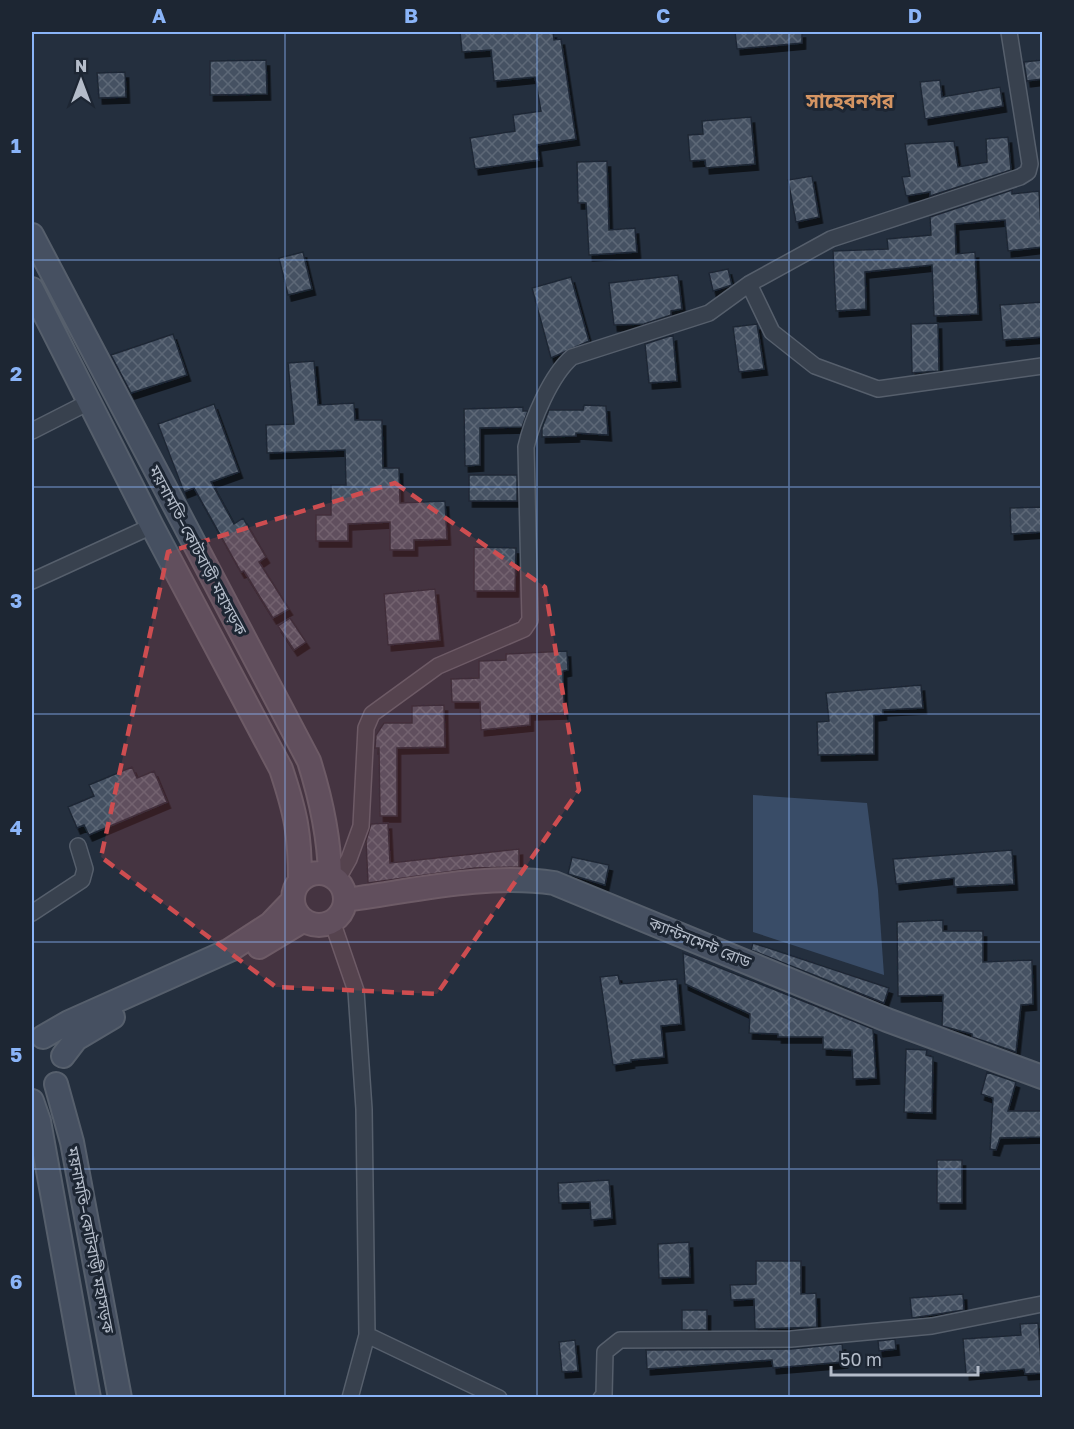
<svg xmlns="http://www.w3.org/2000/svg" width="1074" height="1429" font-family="'Golos Text','Noto Sans Bengali',sans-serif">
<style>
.water{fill:#394c67}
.building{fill:url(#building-cross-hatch);stroke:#1f2835;stroke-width:1.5;filter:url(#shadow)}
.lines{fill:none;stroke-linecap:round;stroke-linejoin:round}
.minor-casing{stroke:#565f6c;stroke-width:18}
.secondary-casing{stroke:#565f6c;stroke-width:26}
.minor{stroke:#38414e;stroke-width:15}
.secondary{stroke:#465061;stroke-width:22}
.marked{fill:#ce4d50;fill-opacity:0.2;stroke:#ce4d50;stroke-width:4.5;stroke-dasharray:12 8;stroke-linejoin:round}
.grid{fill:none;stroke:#8ab4f8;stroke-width:1.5;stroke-opacity:0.55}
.labels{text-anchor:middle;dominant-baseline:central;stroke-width:6;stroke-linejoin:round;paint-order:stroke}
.street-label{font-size:16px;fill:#b4bcc9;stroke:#1d2633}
.quarter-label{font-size:20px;font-weight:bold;fill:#d59563;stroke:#1d2633}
.neatline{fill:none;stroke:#8ab4f8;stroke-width:2}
.grid-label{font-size:20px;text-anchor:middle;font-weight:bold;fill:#8ab4f8}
</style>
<defs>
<pattern id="building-cross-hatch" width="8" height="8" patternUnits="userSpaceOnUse" patternTransform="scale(1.5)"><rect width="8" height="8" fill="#455162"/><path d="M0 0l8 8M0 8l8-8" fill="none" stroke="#5d6877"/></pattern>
<filter id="shadow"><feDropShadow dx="3.5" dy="6" stdDeviation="0" flood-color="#0009"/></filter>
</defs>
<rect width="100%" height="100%" fill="#242f3e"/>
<path class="water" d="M753,795l114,8 11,87 6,85 -131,-43z"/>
<path class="building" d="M460,32h93l1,8 7,-1 15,100 -39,6 2,15 -64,9 -5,-31 45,-7 -2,-16 28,-4 -6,-34 -41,4 -3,-31 -29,2z
M735,32h67v11l-65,6z
M266,60l1,34 -57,1v-34z
M1042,60v19l-15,2 -3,-19z
M125,72l1,25 -27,1 -2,-25z
M940,80l2,17 58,-10 3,19 -78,13 -5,-37z
M751,117l4,47 -49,4 -1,-8 -15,1 -2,-26 15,-1 -1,-13z
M1008,137l3,33 -81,26v-4l-24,4 -4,-19 8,-1 -5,-32 49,-3 4,26 29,-5 -1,-23z
M607,161l2,69 26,-2 2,24 -48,3 -3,-52h-8l-1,-41z
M812,176l7,41 -23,5 -8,-42z
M1012,190v4l27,-3 3,56 -34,4 -3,-31 -50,4 1,30 19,-2 3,62 -44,2 -2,-51 -67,7 1,37 -30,2 -3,-60 55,-2 -1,-10 44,-4 -1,-18z
M303,252l9,37 -24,6 -9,-37z
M728,269l4,16 -19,6 -4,-18z
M678,275l4,34 -11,2v4l-27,9 -30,1 -5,-42z
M571,277l18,64 -38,17 -19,-70z
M1042,302v35l-39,3 -3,-35z
M938,323l1,48 -27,2 -1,-49z
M757,324l7,45 -25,3 -6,-45z
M173,334l14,41 -56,18 -20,-38z
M673,335l4,46 -28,2 -4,-39z
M314,361l4,44 36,-2 1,17h27l1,48h16l1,35 45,-2 2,38 -33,1v10h-24v-28l-42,2v17h-32v-26h15v-30h15l-1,-35 -78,3 -1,-28 28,-1 -6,-61z
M214,404l25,68 -28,10 23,42 9,-6 23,39 -7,5 30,47 -16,9 -29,-47 -3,1 -47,-84 -10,4 -26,-68z
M584,405l22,1 2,29 -32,-2v3l-34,1v-9l7,-18h34z
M523,407v4h5l-6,16 -42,1v37l-15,1 -1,-57z
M469,475h48v26h-48z
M1042,507v25l-31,2 -1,-26z
M474,547l42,1 -1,43h-41z
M435,589l5,51 -52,5 -4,-51z
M290,618l16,24 -12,8 -16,-24z
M567,651l1,19 -5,1 1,42 -34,1v11l-49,5 -1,-28h-28l-1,-23 28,-1v-17l27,-1v-6z
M921,685l2,23 -40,2v4l-9,1v39l-56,1 -1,-33 12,-1 -3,-28z
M444,705l1,42 -48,1v68h-17l-1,-68h-4l1,-13 8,-12h28v-17z
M132,767l5,11 17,-7 13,31 -78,33 -5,-10 -7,3 -9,-21 26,-11 -5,-11z
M388,823l2,40 129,-14v18l-44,1 -107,15 -2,-42 5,-17z
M1012,850l2,34 -60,3v-9l-58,6 -3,-25z
M572,857l37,8 -4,20 -37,-11z
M943,920v11h40v31l49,-2 1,44 -12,1 -5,47 -44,-15v-3l-30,-8 1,-31 -45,1 -1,-74z
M753,943l136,45 -5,15 -133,-53z
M683,953l190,76 3,49 -23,1 -1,-29 -29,-1v-12h-45v-3l-29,-1 1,-19 -65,-30z
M618,975l2,9 57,-5 4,45 -20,2 3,31 -33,3v2l-18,3 -13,-88z
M906,1049l21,1 -1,5 7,2 -1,56 -28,-1z
M987,1072l29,10 -8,29h34v26l-42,1 -4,12 -6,-1 3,-51 -12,-4z
M937,1160h25v43h-25z
M609,1180l3,38 -21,2 -1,-18 -31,1 -1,-20z
M689,1242l1,35 -31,1 -1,-34z
M756,1261h45v33l15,-1 1,34 -62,2 -1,-30 -23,1 -1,-15 26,-1z
M963,1294l1,16 -52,8 -2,-20z
M682,1310h25v20h-25z
M1038,1323l4,50 -17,1 -1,-5 -58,5 -3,-35 58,-4 -1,-11z
M895,1339l1,10 -17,2 -1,-10z
M575,1340l3,31 -16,1 -3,-30z
M842,1344l2,18 -71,6 -1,-8 -125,9 -1,-19 145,-1z"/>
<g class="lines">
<g class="minor-casing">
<path id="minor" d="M749,284l23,48 43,34 63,23 164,-23
M32,431l57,-29
M32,581l120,-55
M337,880l12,-21 12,-33 5,-98 6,-14 66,-48 86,-37 6,-9 -4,-173c6,-27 25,-72 46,-90l137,-44 40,-29 82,-45 189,-62 8,-5 2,-8 -21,-132
M32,913l50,-33 3,-11 -7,-23
M332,921l24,70 8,118 3,226 132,63
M350,1398l17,-63
M601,1398l3,-3 1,-43 15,-12 171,-1 141,-13 110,-22"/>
</g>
<g class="secondary-casing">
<path id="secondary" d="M32,235l277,526c12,38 20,74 21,114
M32,289l120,237 129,243c15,45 19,65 19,112
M293 899a26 26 0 1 1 52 0a26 26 0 1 1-52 0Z
M345,900c68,-9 141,-27 209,-17l333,137 155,57
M259,947l45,-27
M43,1037l26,-15 161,-72 40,-26 23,-24
M63,1056l13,-17 37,-22
M56,1084l16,58 48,256
M32,1101l7,20 50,277"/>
</g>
<use href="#minor" class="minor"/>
<use href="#secondary" class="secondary"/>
</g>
<path class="marked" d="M395,483l150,104 34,203 -142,204 -161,-7 -175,-130 67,-305z"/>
<path class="grid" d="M285,32v1366M537,32v1366M789,32v1366M32,260h1010M32,487h1010M32,714h1010M32,942h1010M32,1169h1010"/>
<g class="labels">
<g class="street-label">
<text transform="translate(198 550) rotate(62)">ময়নামতি–কোটবাড়ী মহাসড়ক</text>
<text transform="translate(700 942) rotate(22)">ক্যান্টনমেন্ট রোড</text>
<text transform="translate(91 1240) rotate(79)">ময়নামতি–কোটবাড়ী মহাসড়ক</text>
</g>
<g class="quarter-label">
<text x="850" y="100">সাহেবনগর</text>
</g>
</g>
<rect width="1074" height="1429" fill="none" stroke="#1d2633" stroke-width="66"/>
<g transform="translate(81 81)" stroke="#1d2633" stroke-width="4.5" paint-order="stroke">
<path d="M0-4.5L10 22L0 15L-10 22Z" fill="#b4bcc9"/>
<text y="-9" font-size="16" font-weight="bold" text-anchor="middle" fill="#b4bcc9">N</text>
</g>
<path d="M831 1366v9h147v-9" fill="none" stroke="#b4bcc9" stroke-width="3"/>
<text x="840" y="1366" font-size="18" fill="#b4bcc9" stroke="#1d2633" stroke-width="4.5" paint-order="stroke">50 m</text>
<rect x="33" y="33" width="1008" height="1363" class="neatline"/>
<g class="grid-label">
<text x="159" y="23">A</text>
<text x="411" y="23">B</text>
<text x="663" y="23">C</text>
<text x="915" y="23">D</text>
<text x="16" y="153">1</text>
<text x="16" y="381">2</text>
<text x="16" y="608">3</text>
<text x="16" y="835">4</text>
<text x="16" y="1062">5</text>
<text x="16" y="1289">6</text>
</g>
</svg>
